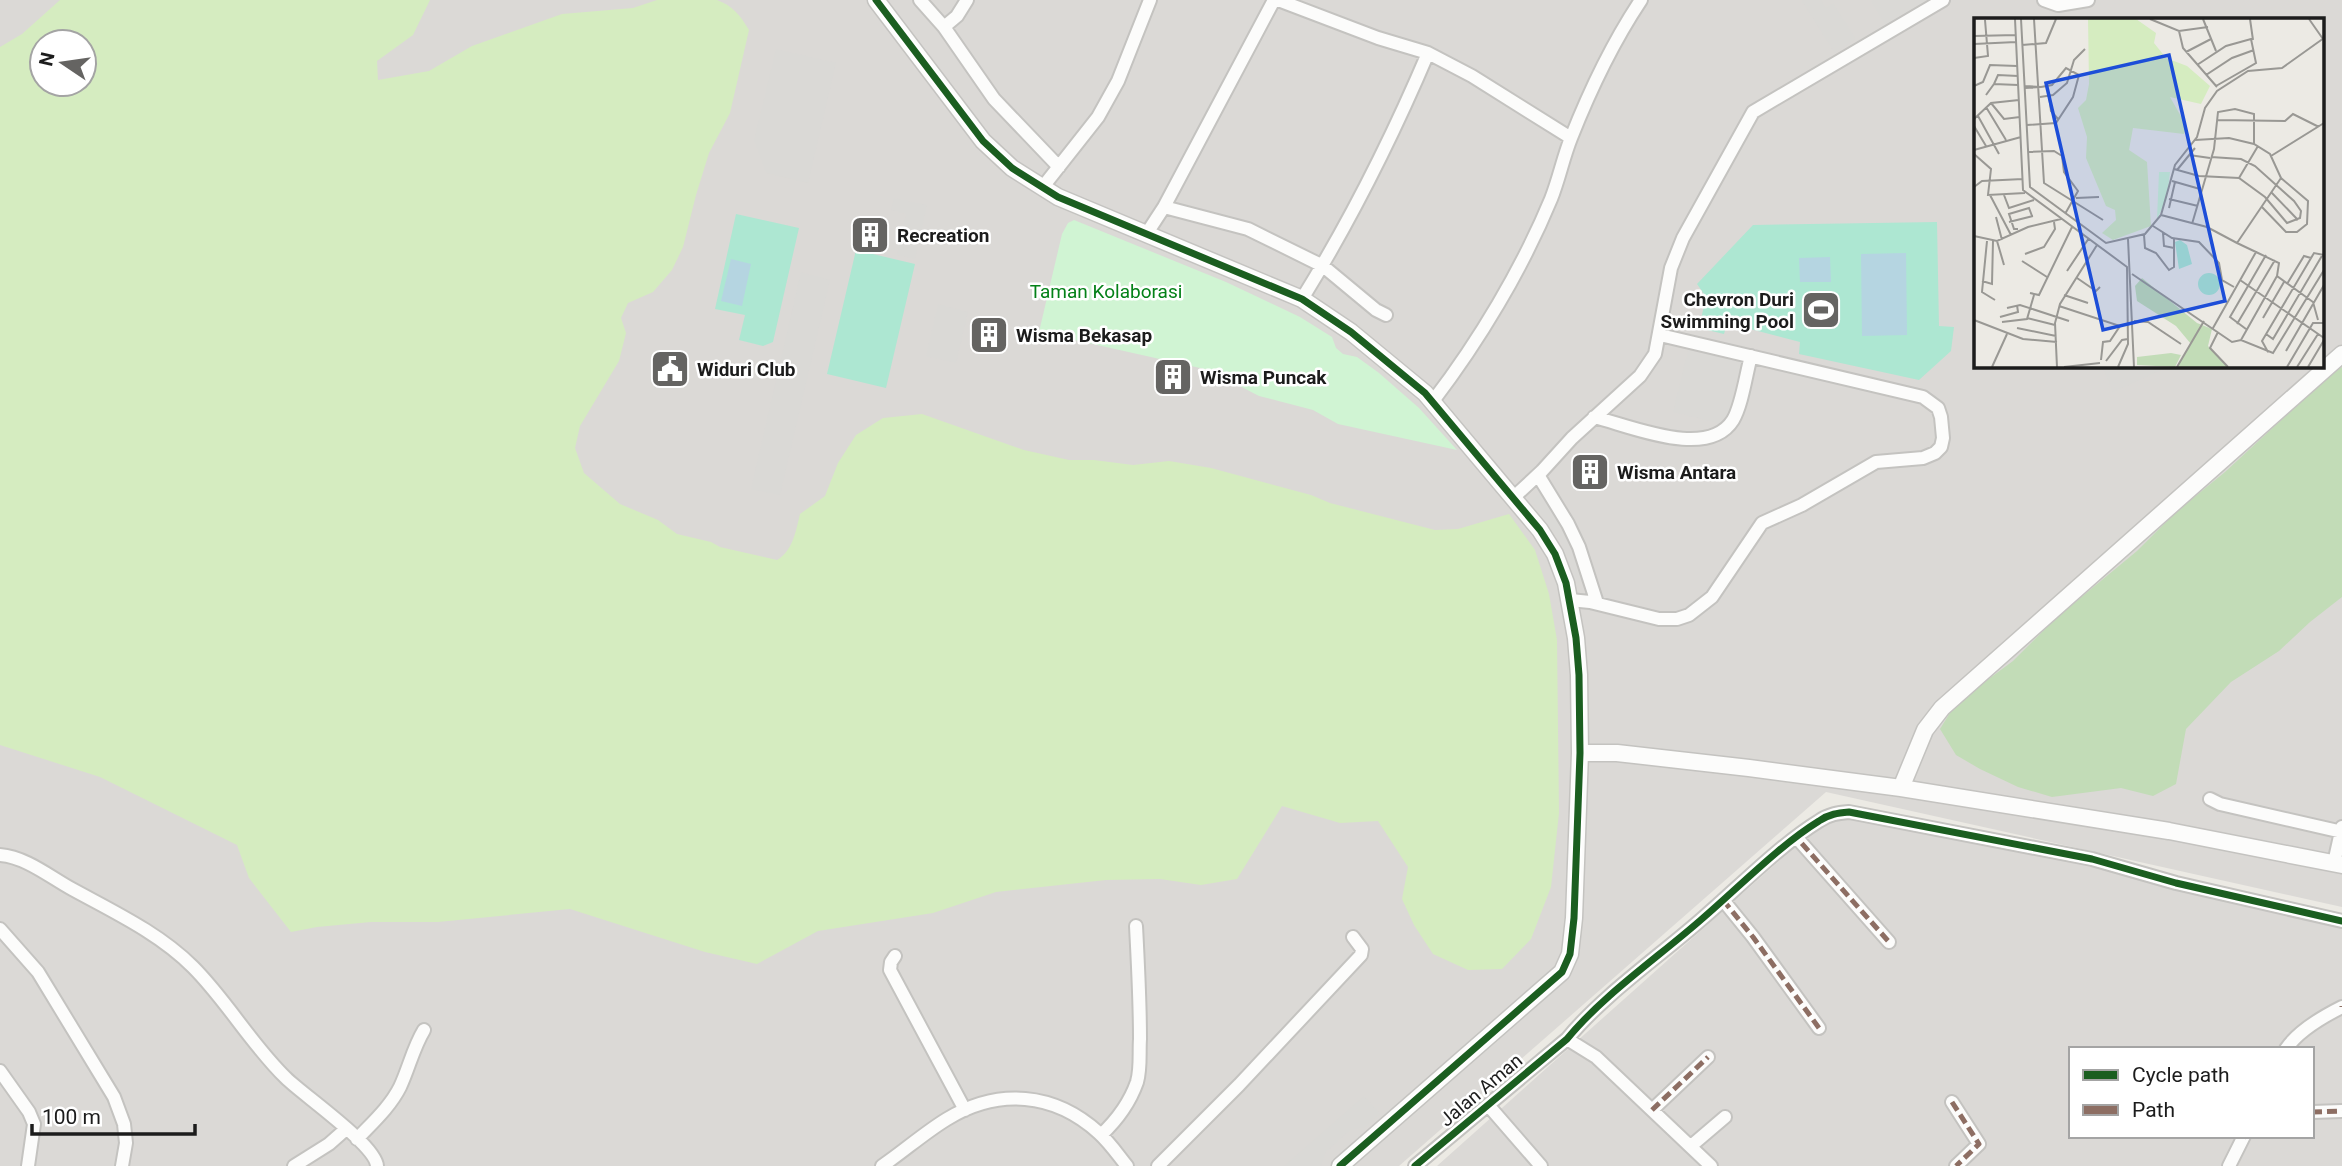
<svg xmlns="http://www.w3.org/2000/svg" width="2342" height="1166" font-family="Roboto,sans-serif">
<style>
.residential{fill:#dbd9d6;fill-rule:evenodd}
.grass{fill:#d5ecc0;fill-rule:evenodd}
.forest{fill:#c2dcb7}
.park{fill:#d0f4d3}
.pitch{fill:#ade7d2}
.parking{fill:#dad9d6}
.water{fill:#b5d5e1}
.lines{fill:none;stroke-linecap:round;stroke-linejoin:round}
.minor-casing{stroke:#c4c3c0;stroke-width:16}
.tertiary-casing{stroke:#c4c3c0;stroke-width:19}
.minor{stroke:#fcfcfb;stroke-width:12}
.tertiary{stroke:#fcfcfb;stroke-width:16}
.quiet{stroke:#8d6e63;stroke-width:5;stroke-dasharray:10 5;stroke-linecap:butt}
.cycleway-casing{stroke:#fff;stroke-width:11}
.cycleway{stroke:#1b5e20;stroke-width:7}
.labels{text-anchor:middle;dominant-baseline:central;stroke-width:5;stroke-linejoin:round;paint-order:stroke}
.poi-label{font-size:19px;font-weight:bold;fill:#1c1c1c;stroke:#fff;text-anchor:start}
.park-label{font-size:19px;fill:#048118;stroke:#fff}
.street-label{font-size:19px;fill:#1c1c1c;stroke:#fff}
.inset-road{fill:none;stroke:#999894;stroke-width:2}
.view{fill:#1d4ed8;fill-opacity:0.15;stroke:#1d4ed8;stroke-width:3.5}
.inset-edge{fill:none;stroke:#1c1c1c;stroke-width:3.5}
</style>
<rect width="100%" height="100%" fill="#eceae4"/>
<path class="residential" d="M0,0h2342v907l-516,-115 -427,374h-1399zM1976,19h347v347h-347zM42,42h42v42h-42z
M1863,814l479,105v247h-905l390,-348zM2071,1049h241v87h-241z"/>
<path class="grass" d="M60,0h370l-17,35 -36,26 1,19 51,-9 43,-25 90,-32 71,-6 24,-8h60c16,6 23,15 32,30l-19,83 -21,40 -13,42 -13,52 -11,23 -19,22 -25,11 -7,15 5,15 -7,28 -39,65 -5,22 9,25 36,31 38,16 19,14 34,8 9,5 57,13c16,-9 19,-30 23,-46l25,-18 13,-33 18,-28 27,-17 39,-4 102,36 45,10h25l39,5 36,-4 42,7 100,27 19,8 105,27 23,-1 51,-15 26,36 14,44 8,46 2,173 -8,74 -20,52 -29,30 -34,1 -35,-16 -19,-29 -12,-26 6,-32 -30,-46 -38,2 -58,-17 -45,73 -36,6 -41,-6 -54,1 -110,12 -63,21 -115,18 -61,33 -52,-12 -135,-43 -132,13h-67l-54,5 -26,5 -42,-54 -12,-33 -137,-68 -100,-32v-698l22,-13zM42,42h42v42h-42z"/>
<path class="forest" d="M2342,367v230l-32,25 -31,29 -48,31 -45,47 -10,55 -23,12 -32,-8 -69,9 -34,-10 -38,-18 -24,-14 -16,-26 16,-26 57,-42 43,-43 81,-67 39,-39 49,-40 108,-100z"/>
<path class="park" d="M1074,220l152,62 74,35 32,20 4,11 7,6 14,3 22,16 40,35 38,42 -119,-26 -25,-14 -54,-14 -50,-26 -170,-38 23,-98 6,-11z"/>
<path class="pitch" d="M736,214l63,14 -26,114 -10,4 -24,-6 6,-25 -30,-6z
M1937,222l2,104 15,1 -3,24 -32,29 -120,-26 1,-12 -73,-19 -3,11 -25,-6 7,-31 -9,-13 56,-59z
M856,250l59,14 -29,124 -59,-14z"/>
<path class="parking" d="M1801,0h20l5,8 7,-5 23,36 -21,14z
M1873,0h55l-42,26 -15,-25z
M776,49l60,14 -28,120 -42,-10 -12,-33z
M894,198l33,7 -12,54 -18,-4 9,-41 -15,-4z
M801,272l29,8 -50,215 -29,-6z
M938,304l30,8 -12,51 -30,-7z
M1689,346l53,13 -16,66 -53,-13z
M2102,366h68l-57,26z
M1545,487l46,92 -14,4 -15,-39 -30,-43z
M1364,1096l16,18 -15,13 -15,3 -24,22 -5,14h-37z"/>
<path class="water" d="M1906,253l1,82 -45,1 -1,-82z
M1830,257l1,25h-31l-1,-24z
M731,259l20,5 -9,42 -21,-5z"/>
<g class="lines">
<g class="minor-casing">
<path id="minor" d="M920,0l24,27 50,72 65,68
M1278,0l100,38 50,15 44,23 99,62
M2044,0l14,5 30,-5
M944,27l13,-11 10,-16
M1042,188l56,-71 20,-36 32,-81
M1164,207l84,22 75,37 53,44 10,5
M1147,233l17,-26 110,-207
M1302,299c50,-81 89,-159 126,-246
M1433,401c46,-60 89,-132 118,-202 8,-20 12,-41 20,-61 19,-48 42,-96 70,-138
M1594,417c37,9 114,43 139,3 9,-15 13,-46 18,-64
M1538,475l30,49 11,23 18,56
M1514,497l28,-26 30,-33 68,-62 15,-22 16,-86 12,-30 70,-126 190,-112
M1570,600l20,2 69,17h18l12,-4 23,-18 50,-74 40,-18 74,-43 47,-4 12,-5 6,-6 2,-9 -2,-21 -3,-9 -15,-11 -263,-62
M2210,799l10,5 122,28
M1797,838l92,104
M0,855c26,2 50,22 72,34 42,23 87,44 121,78 34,34 58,77 93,111 17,17 90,67 91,88
M2334,863l8,-36
M1723,900l30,37 66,91
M0,929l38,43 76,125 10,27 2,19 -4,23
M895,956l-4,6 -1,8 75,140
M1567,1039l29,18 115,109
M2286,1049c12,-18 38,-33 56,-42
M0,1071l29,41 5,12 -6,42
M1952,1102l27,42 -23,22
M1488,1105l53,61
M1652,1110l56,-53
M2312,1112l30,-1
M1101,1135c16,-15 29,-33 36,-53 4,-14 2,-29 3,-43 0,-38 -2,-75 -4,-113
M357,1139c15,-16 33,-32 43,-52 9,-19 13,-39 24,-57
M1691,1146l34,-29
M294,1166l35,-22 17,-15
M882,1166c22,-15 42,-33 65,-47 51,-31 107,-27 152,14 11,10 19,22 28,33
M1158,1166l81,-81 122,-130 1,-6 -9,-12
M1415,1166l152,-127c36,-44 93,-83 136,-121 36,-31 77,-73 116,-97 10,-7 19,-8 30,-9l243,47 84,24 166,38
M2229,1166l15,-30"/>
</g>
<g class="tertiary-casing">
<path id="tertiary" d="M876,0l107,141 29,27 46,29 244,102 49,33 74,61 115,137 15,24 11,29 10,55 3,37 1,78 -6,165 -4,36 -8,18 -222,194
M1580,753h37l132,15 152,20 268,43 173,34
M1901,788l24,-58 17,-22 400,-354"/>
</g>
<use href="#minor" class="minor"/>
<use href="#tertiary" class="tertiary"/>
<path class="quiet" d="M1803,833l-6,5 92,104
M1723,900l30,37 66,91
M2342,1006v1
M1952,1102l27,42 -23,22
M1652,1110l56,-53
M2312,1112l30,-1
M2244,1137l2,-1"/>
<g class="cycleway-casing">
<path id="cycleway" d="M876,0l107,141 29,27 46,29 244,102 49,33 74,61 115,137 15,24 11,29 10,55 3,37 1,78 -6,165 -4,36 -8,18 -222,194
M1415,1166l152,-127c36,-44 93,-83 136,-121 36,-31 77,-73 116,-97 10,-7 19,-8 30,-9l243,47 84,24 166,38"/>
</g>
<use href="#cycleway" class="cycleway"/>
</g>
<defs>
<g id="building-square" transform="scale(2.0125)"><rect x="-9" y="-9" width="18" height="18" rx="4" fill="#656462" stroke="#fff"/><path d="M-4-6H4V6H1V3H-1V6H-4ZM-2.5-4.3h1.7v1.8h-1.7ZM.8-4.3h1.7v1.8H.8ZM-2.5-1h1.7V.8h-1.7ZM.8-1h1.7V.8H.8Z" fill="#fff"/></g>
<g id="stadium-square" transform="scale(2.0125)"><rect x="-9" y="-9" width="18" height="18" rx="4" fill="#656462" stroke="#fff"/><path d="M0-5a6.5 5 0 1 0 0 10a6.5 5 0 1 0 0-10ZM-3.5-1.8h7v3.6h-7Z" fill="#fff"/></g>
<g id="civic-square" transform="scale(2.0125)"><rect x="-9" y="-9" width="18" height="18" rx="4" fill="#656462" stroke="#fff"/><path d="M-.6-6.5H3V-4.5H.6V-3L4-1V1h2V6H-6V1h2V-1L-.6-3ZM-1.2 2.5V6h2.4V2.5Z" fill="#fff"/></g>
</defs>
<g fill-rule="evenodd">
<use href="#building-square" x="870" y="235"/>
<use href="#stadium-square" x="1821" y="310"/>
<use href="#building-square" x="989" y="335"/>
<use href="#civic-square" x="670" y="369"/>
<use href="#building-square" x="1173" y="377"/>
<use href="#building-square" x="1590" y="472"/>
</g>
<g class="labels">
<g class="poi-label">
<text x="897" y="235">Recreation</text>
<text x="1794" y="299" text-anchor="end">Chevron Duri<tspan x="1794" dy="22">Swimming Pool</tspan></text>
<text x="1016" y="335">Wisma Bekasap</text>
<text x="697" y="369">Widuri Club</text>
<text x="1200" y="377">Wisma Puncak</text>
<text x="1617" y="472">Wisma Antara</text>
</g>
<g class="park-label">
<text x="1106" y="291">Taman Kolaborasi</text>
</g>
<g class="street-label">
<text transform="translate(1481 1090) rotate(-40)">Jalan Aman</text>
</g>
</g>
<g transform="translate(1974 18)">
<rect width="350" height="350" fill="#eceae4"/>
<path d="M114,1h48l20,14 -2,10 12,15 21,8 23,20 -9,18 -31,-7 17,30 -3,7 -51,-6 -4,22 18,12 4,64 -38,14 -11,-7 14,-13 -1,-10 -9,-4 -20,-48 1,-21 -9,-29 8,-8 3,-16z" fill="#d5ecc0"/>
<path d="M168,260l55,45 15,6 -4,17 19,21h-50l14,-23 -15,-18 -39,-25 -2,-15zM197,335l10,2 -6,12 -38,-2v-8z" fill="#c2dcb7"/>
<path d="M185,154h11l-3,27 -10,20z" fill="#d0f4d3"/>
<path d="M206,222l7,5 5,19 -13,5 -4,-27zM224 266a11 11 0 1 1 22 0a11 11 0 1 1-22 0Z" fill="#ade7d2"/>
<path class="inset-road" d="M41,1l8,171 104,77 1,77 -10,23M47,1l9,168 76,56 39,-9 16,-19 14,-50 22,-28 8,-29 12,-17 31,-20 34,-3 42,-30M60,1l10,164 59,37M176,1l29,12 29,-4M229,1l13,32M276,1l3,21M335,1l14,20M205,13l4,17 34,39M0,18l42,-1M0,26l42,-2M48,27l24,-2 10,-24M212,34l25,-13M0,40l14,-2 -3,-36M223,47l29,-19 25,-7 5,24 -40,23M232,57l26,-17 22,-8M20,66l4,-9 20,1M0,68l9,-4 7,-17 27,1M51,68l16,1 -16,1M12,77l8,-11 24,1M75,78l2,15 7,8M66,79l13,-2 14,-12 7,-23 11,-11M17,85l13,16 16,-2M12,89l20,33M4,98l21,38M0,101l17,-16 28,-3M244,102l67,1 8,-7 26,13M53,107l29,-2 17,-26 6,-22 -13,-7 -14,17 -11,2M0,108l12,20M221,122l34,-2 25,6 16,10 11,24 -44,65 19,9 -43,76M0,132l47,-13M54,134l26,-1 8,5 2,16 14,19 -13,23M0,136l17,15 -3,26 37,-2M215,137l21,3M297,138l53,-33M200,151l25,7 40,2 26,19 22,26 13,-5 1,-7 -7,-10 -39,-35 -14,-7 -30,-2M203,152l18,-22M265,160l19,-32M198,163l28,8M0,169l8,-6 41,-2M297,174l27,28M16,177l21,40M30,177l5,13 25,-8M102,180l23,-1M195,181l29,7M287,188l25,26h11l10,-8 1,-23 -27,-23M195,190l6,-26M187,197l46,12 30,16M22,199l6,23M35,204l24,-6M218,206l22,-75 4,-37 17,-3 19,5v30M179,208l19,12 27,4 20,21 3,17 12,7M44,211h-4l-5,-15 20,-6 3,8M189,215l1,13 10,2M170,217l1,13 11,5 13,17 5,-3v-29M0,218l23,5 31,-14 33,-8M154,221l6,128M13,223l-5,51 13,8M23,223l7,24M282,234l23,11 -2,13 36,26 5,18M51,236l19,-7 11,-18 -1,-7M48,243l25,16M93,253l22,-33M158,256l100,68 9,-2 32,13 51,-83M103,260l19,13 4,-4M266,262l84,58M8,263l10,3 1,-43M313,266l17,-28 7,2M56,275l9,2 33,-68M90,277l24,8M85,288l61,20 -10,15 -7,1 -2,18M33,290l13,-3 49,16M26,299l18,-5 -1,-7M53,300l28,7M289,300l21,-36M0,302l49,19 34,3M160,303l14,1 33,22M28,304l25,-3 7,-24M263,306l38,-64M43,310l39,8M272,311l-16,-12 36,-62M244,314l-8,16 18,19M292,316l7,5 50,-85M267,322l36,-64M312,333l38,-66M294,334l-6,-11 52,-88 10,2M132,343l16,-21 6,-1M18,349l15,-33M83,349l-2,-44 5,-19 37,-59M90,349l36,-4M203,349l27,-46M313,349l26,-44h11M323,349l21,-33M334,349l16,-27"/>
<path class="view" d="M195,37l56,246 -122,29 -57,-247z"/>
<rect width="350" height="350" class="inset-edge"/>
</g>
<rect x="2069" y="1047" width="245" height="91" fill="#ffffff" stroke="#a4a4a4" stroke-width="2"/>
<rect x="2083" y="1070" width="35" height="10" fill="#1b5e20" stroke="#a4a4a4" stroke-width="2"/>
<text x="2132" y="1082" font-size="21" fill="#1c1c1c">Cycle path</text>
<rect x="2083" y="1105" width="35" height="10" fill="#8d6e63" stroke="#a4a4a4" stroke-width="2"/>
<text x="2132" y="1117" font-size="21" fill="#1c1c1c">Path</text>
<g transform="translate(63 63) rotate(283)"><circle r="33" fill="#ffffff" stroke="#a4a4a4" stroke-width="2"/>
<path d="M0-5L12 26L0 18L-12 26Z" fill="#656462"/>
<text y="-10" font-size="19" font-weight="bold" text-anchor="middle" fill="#1c1c1c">N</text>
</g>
<path d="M32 1124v10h163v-10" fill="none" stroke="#1c1c1c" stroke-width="3.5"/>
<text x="42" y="1124" font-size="21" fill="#1c1c1c" stroke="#ffffff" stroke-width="5" paint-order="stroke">100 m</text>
</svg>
